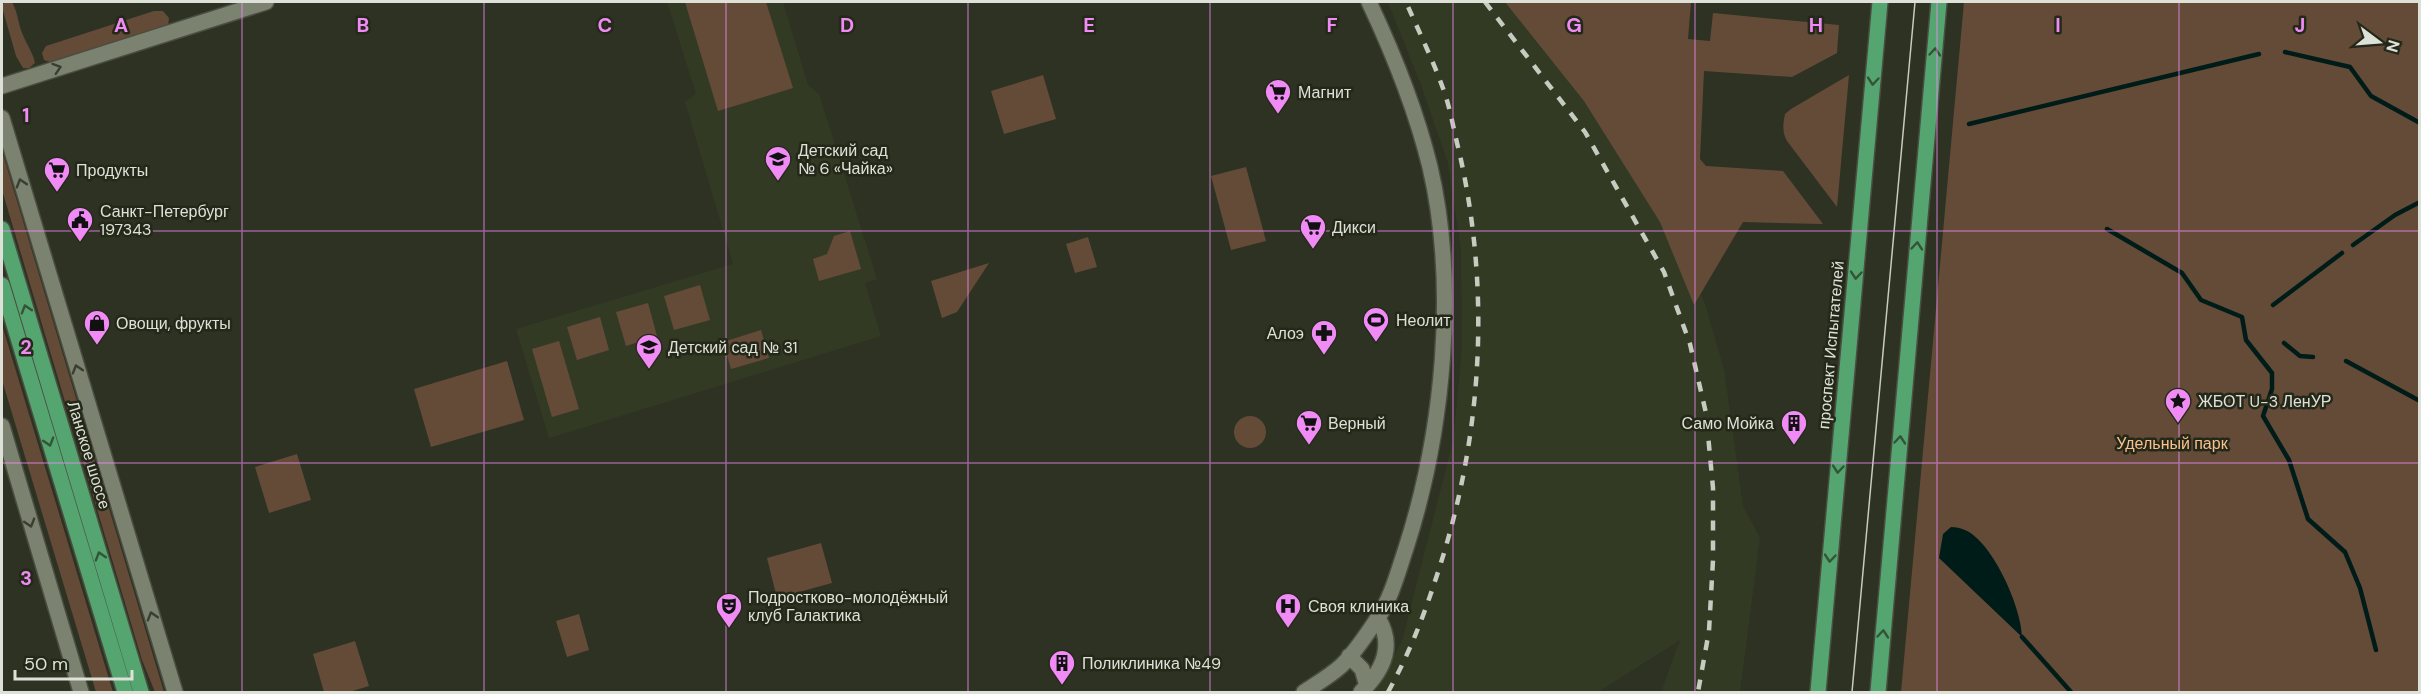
<svg xmlns="http://www.w3.org/2000/svg" width="2421" height="694" font-family="'DM Sans',sans-serif">
<style>
.built{fill:#333a24}
.green{fill:#644b38}
.water{fill:#001c18}
.lines{fill:none;stroke-linecap:round;stroke-linejoin:round}
.stream{stroke:#001c18;stroke-width:4.5}
.minor-casing{stroke:#4a4e40;stroke-width:18}
.major-casing{stroke:#4a4e40;stroke-width:18}
.minor{stroke:#7c8270;stroke-width:15}
.major{stroke:#54a570;stroke-width:15}
.tram{stroke:#c7cbc0;stroke-width:1.5}
.rail{stroke:#c7cbc0;stroke-width:4.5;stroke-dasharray:10 10;stroke-linecap:butt}
.oneway{stroke:#355437}
.oneway2{stroke:#3a3e2f}
.grid{fill:none;stroke:#f08bf5;stroke-width:1.5;stroke-opacity:0.55}
.labels{text-anchor:middle;dominant-baseline:central;stroke-width:5;stroke-linejoin:round;paint-order:stroke}
.poi-label{font-size:16px;fill:#dee1d7;stroke:#242819;text-anchor:start}
.street-label{font-size:16px;fill:#dee1d7;stroke:#242819}
.park-label{font-size:16px;fill:#fcbf8e;stroke:#242819}
.grid-label{font-size:20px;text-anchor:middle;font-weight:bold;fill:#f08bf5;stroke:#242819;stroke-width:5;stroke-linejoin:round;paint-order:stroke}
</style>
<rect width="100%" height="100%" fill="#2d3223"/>
<path class="built" d="M667,2h116l25,83 11,9 58,185 -12,4 16,53 -332,102 -33,-109 217,-65 -48,-162 11,-8z
M1388,2h156l125,218 36,84 19,65 19,137 17,32 -20,154h-79l19,-52 -82,52h-223l27,-51 51,-200 9,-92 -1,-99 -13,-87 -27,-78z"/>
<path class="green" d="M4,2h8c6,10 6,23 11,33 4,10 10,18 12,28l-6,5h-6l-7,-12 -14,-49z
M685,2h81l27,86 -75,23z
M1505,2h186l-3,37 22,2 3,-28 126,12 -2,28 -45,24 -88,-6 -4,88 6,7 77,5 40,53 -80,-2 -49,83 -34,-83 -76,-121z
M1964,2h455v690h-518z
M154,11h9l6,7 -1,7 -118,37 -6,-2 -2,-7 4,-7z
M1043,75l13,44 -52,15 -13,-43z
M1849,75l-12,132 -50,-66c-5,-9 -4,-17 -2,-27l6,-5z
M2,151l162,541h-9l-13,-32 -140,-470z
M1246,167l20,74 -35,9 -20,-74z
M850,231l11,38 -42,12 -6,-22 14,-5 7,-18z
M1088,237l9,30 -22,6 -9,-29z
M989,263l-32,49 -15,6 -11,-37z
M700,285l10,35 -36,10 -10,-34z
M648,303l9,33 -31,10 -10,-34z
M600,317l9,33 -32,10 -10,-33z
M2,325l111,367h-17l-94,-312z
M761,330l8,28 -38,11 -8,-27z
M559,341l20,68 -27,8 -20,-68z
M507,361l17,59 -93,27 -17,-58z
M1234 432a16 16 0 1 1 32 0a16 16 0 1 1-32 0Z
M297,454l14,46 -42,13 -14,-46z
M821,543l11,40 -55,15 -10,-40z
M579,614l10,36 -22,7 -11,-36z
M355,641l14,45 -20,6h-25l-11,-38z"/>
<path class="water" d="M1951,527c4,0 10,1 14,3 28,12 57,79 57,107l-83,-79 4,-24z"/>
<g class="lines">
<path class="stream" d="M2285,52l65,15 21,29 49,27
M1969,124l290,-70
M2107,229l75,44 19,27 41,17 4,23 26,33v16l-9,27 26,44 19,59 37,33 15,36 16,62
M2353,245l42,-30 25,-13
M2273,305l69,-52
M2284,343l16,13 13,1
M2346,361l74,40
M2022,637l49,55"/>
<g class="minor-casing">
<path id="minor" d="M2,86l264,-84
M2,118l173,574
M2,426l79,266
M1349,656l13,13 5,17
M1304,692c12,-8 26,-16 37,-26 13,-12 26,-32 36,-47 14,-20 21,-47 29,-71 37,-115 52,-261 24,-381 -14,-57 -36,-112 -61,-165
M1361,692c22,-21 34,-46 17,-74"/>
</g>
<g class="major-casing">
<path id="major" d="M2,229l139,463
M2,285l123,407
M1818,692l62,-690
M1878,692l61,-690"/>
</g>
<use href="#minor" class="minor"/>
<use href="#major" class="major"/>
<path class="tram" d="M1852,692l63,-690"/>
<path class="rail" d="M1485,2l100,130 79,140 26,72 16,69 7,75v72l-4,71 -11,61
M1388,692c19,-34 34,-71 46,-108 48,-140 58,-289 25,-433 -5,-19 -8,-39 -14,-57 -11,-32 -26,-62 -39,-92"/>
</g>
<defs><path id="oneway-chevron" d="M-2-3.5L2.5 0L-2 3.5" fill="none" stroke-width="1.6" stroke-linecap="round" stroke-linejoin="round" transform="scale(1.5)"/></defs>
<g class="oneway">
<use href="#oneway-chevron" transform="translate(1935 52) rotate(-85)"/>
<use href="#oneway-chevron" transform="translate(1873 81) rotate(95)"/>
<use href="#oneway-chevron" transform="translate(1917 246) rotate(-85)"/>
<use href="#oneway-chevron" transform="translate(1856 275) rotate(95)"/>
<use href="#oneway-chevron" transform="translate(26 309) rotate(-107)"/>
<use href="#oneway-chevron" transform="translate(1900 440) rotate(-85)"/>
<use href="#oneway-chevron" transform="translate(49 442) rotate(73)"/>
<use href="#oneway-chevron" transform="translate(1838 469) rotate(95)"/>
<use href="#oneway-chevron" transform="translate(100 556) rotate(-107)"/>
<use href="#oneway-chevron" transform="translate(1830 558) rotate(95)"/>
<use href="#oneway-chevron" transform="translate(1883 634) rotate(-85)"/>
</g>
<g class="oneway2">
<use href="#oneway-chevron" transform="translate(57 68) rotate(-18)"/>
<use href="#oneway-chevron" transform="translate(21 183) rotate(-107)"/>
<use href="#oneway-chevron" transform="translate(77 369) rotate(-107)"/>
<use href="#oneway-chevron" transform="translate(30 523) rotate(73)"/>
<use href="#oneway-chevron" transform="translate(152 616) rotate(-107)"/>
</g>
<path class="grid" d="M242,2v690M484,2v690M726,2v690M968,2v690M1210,2v690M1453,2v690M1695,2v690M1937,2v690M2179,2v690M2,231h2418M2,463h2418"/>
<defs>
<g id="supermarket-pin" transform="scale(1.35)"><path d="M0 17L-7.5 6A9.5 9.5 0 1 1 7.5 6Z" fill="#f08bf5" stroke="#242819"/><path d="M-6-5.5h2.5l.6 2H6L4.5 2H-2.5L-4.4-4H-6ZM-1.5 3.2a1.3 1.3 0 1 0 .1 0ZM3 3.2a1.3 1.3 0 1 0 .1 0Z" fill="#111"/></g>
<g id="school-pin" transform="scale(1.35)"><path d="M0 17L-7.5 6A9.5 9.5 0 1 1 7.5 6Z" fill="#f08bf5" stroke="#242819"/><path d="M0-5L7-2L0 1L-7-2ZM-4 1L0 2.5L4 1V4Q0 6-4 4Z" fill="#111"/></g>
<g id="civic-pin" transform="scale(1.35)"><path d="M0 17L-7.5 6A9.5 9.5 0 1 1 7.5 6Z" fill="#f08bf5" stroke="#242819"/><path d="M-.6-6.5H3V-4.5H.6V-3L4-1V1h2V6H-6V1h2V-1L-.6-3ZM-1.2 2.5V6h2.4V2.5Z" fill="#111"/></g>
<g id="stadium-pin" transform="scale(1.35)"><path d="M0 17L-7.5 6A9.5 9.5 0 1 1 7.5 6Z" fill="#f08bf5" stroke="#242819"/><path d="M0-5a6.5 5 0 1 0 0 10a6.5 5 0 1 0 0-10ZM-3.5-1.8h7v3.6h-7Z" fill="#111"/></g>
<g id="shop-pin" transform="scale(1.35)"><path d="M0 17L-7.5 6A9.5 9.5 0 1 1 7.5 6Z" fill="#f08bf5" stroke="#242819"/><path d="M-5-2.5h2.3a2.7 3.5 0 0 1 5.4 0H5L5.5 6h-11ZM-1.5-2.5h3a1.5 2.3 0 0 0-3 0Z" fill="#111"/></g>
<g id="pharmacy-pin" transform="scale(1.35)"><path d="M0 17L-7.5 6A9.5 9.5 0 1 1 7.5 6Z" fill="#f08bf5" stroke="#242819"/><path d="M-2-6h4v4h4v4h-4v4h-4v-4h-4v-4h4Z" fill="#111"/></g>
<g id="sight-pin" transform="scale(1.35)"><path d="M0 17L-7.5 6A9.5 9.5 0 1 1 7.5 6Z" fill="#f08bf5" stroke="#242819"/><path d="M0-6L1.8-2.2L6-1.7L2.9 1.2L3.7 5.4L0 3.3L-3.7 5.4L-2.9 1.2L-6-1.7L-1.8-2.2Z" fill="#111"/></g>
<g id="building-pin" transform="scale(1.35)"><path d="M0 17L-7.5 6A9.5 9.5 0 1 1 7.5 6Z" fill="#f08bf5" stroke="#242819"/><path d="M-4-6H4V6H1V3H-1V6H-4ZM-2.5-4.3h1.7v1.8h-1.7ZM.8-4.3h1.7v1.8H.8ZM-2.5-1h1.7V.8h-1.7ZM.8-1h1.7V.8H.8Z" fill="#111"/></g>
<g id="theatre-pin" transform="scale(1.35)"><path d="M0 17L-7.5 6A9.5 9.5 0 1 1 7.5 6Z" fill="#f08bf5" stroke="#242819"/><path d="M-5-5.5Q0-4 5-5.5V0Q5 5 0 6Q-5 5-5 0ZM-3.3-2.5H-1v1.5H-3.3ZM1-2.5H3.3v1.5H1ZM-2.8 1Q0 5.5 2.8 1Z" fill="#111"/></g>
<g id="hospital-pin" transform="scale(1.35)"><path d="M0 17L-7.5 6A9.5 9.5 0 1 1 7.5 6Z" fill="#f08bf5" stroke="#242819"/><path d="M-5-5h3v3.5h4V-5h3V5h-3V1.5h-4V5h-3Z" fill="#111"/></g>
</defs>
<g fill-rule="evenodd">
<use href="#supermarket-pin" x="1278" y="92"/>
<use href="#school-pin" x="778" y="159"/>
<use href="#supermarket-pin" x="57" y="170"/>
<use href="#civic-pin" x="80" y="220"/>
<use href="#supermarket-pin" x="1313" y="227"/>
<use href="#stadium-pin" x="1376" y="320"/>
<use href="#shop-pin" x="97" y="323"/>
<use href="#pharmacy-pin" x="1324" y="333"/>
<use href="#school-pin" x="649" y="347"/>
<use href="#sight-pin" x="2178" y="401"/>
<use href="#supermarket-pin" x="1309" y="423"/>
<use href="#building-pin" x="1794" y="423"/>
<use href="#theatre-pin" x="729" y="606"/>
<use href="#hospital-pin" x="1288" y="606"/>
<use href="#building-pin" x="1062" y="663"/>
</g>
<g class="labels">
<g class="poi-label">
<text x="1298" y="92">Магнит</text>
<text x="798" y="150">Детский сад<tspan x="798" dy="18">№ 6 «Чайка»</tspan></text>
<text x="76" y="170">Продукты</text>
<text x="100" y="211">Санкт-Петербург<tspan x="100" dy="18">197343</tspan></text>
<text x="1332" y="227">Дикси</text>
<text x="1396" y="320">Неолит</text>
<text x="116" y="323">Овощи, фрукты</text>
<text x="1304" y="333" text-anchor="end">Алоэ</text>
<text x="668" y="347">Детский сад № 31</text>
<text x="2198" y="401">ЖБОТ U-3 ЛенУР</text>
<text x="1328" y="423">Верный</text>
<text x="1774" y="423" text-anchor="end">Само Мойка</text>
<text x="748" y="597">Подростково-молодёжный<tspan x="748" dy="18">клуб Галактика</tspan></text>
<text x="1308" y="606">Своя клиника</text>
<text x="1082" y="663">Поликлиника №49</text>
</g>
<g class="street-label">
<text transform="translate(1831 345) rotate(-85)">проспект Испытателей</text>
<text transform="translate(89 455) rotate(73)">Ланское шоссе</text>
</g>
<g class="park-label">
<text x="2172" y="443">Удельный парк</text>
</g>
</g>
<g class="grid-label">
<text x="121" y="32">A</text>
<text x="363" y="32">B</text>
<text x="605" y="32">C</text>
<text x="847" y="32">D</text>
<text x="1089" y="32">E</text>
<text x="1332" y="32">F</text>
<text x="1574" y="32">G</text>
<text x="1816" y="32">H</text>
<text x="2058" y="32">I</text>
<text x="2300" y="32">J</text>
<text x="26" y="122">1</text>
<text x="26" y="354">2</text>
<text x="26" y="585">3</text>
</g>
<rect width="2421" height="694" fill="none" stroke="#dee1d7" stroke-width="6"/>
<g transform="translate(2379 42) rotate(106)" stroke="#242819" stroke-width="4.5" paint-order="stroke">
<path d="M0-4.5L10 22L0 15L-10 22Z" fill="#dee1d7"/>
<text y="-9" font-size="16" font-weight="bold" text-anchor="middle" fill="#dee1d7">N</text>
</g>
<path d="M15 670v9h117v-9" fill="none" stroke="#dee1d7" stroke-width="3"/>
<text x="24" y="670" font-size="18" fill="#dee1d7" stroke="#242819" stroke-width="4.5" paint-order="stroke">50 m</text>
</svg>
